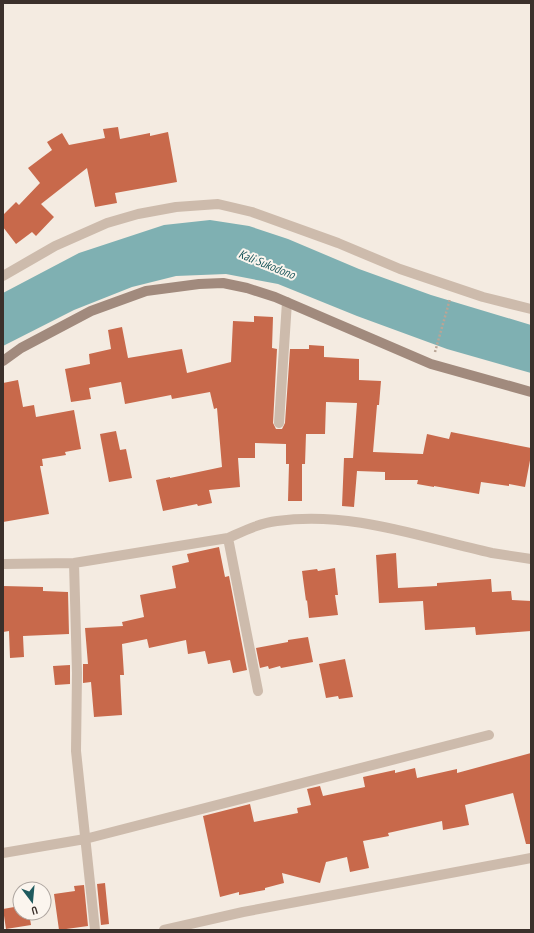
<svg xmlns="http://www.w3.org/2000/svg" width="534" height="933" font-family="'PT Sans Narrow',sans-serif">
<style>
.water{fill:#7fb0b2}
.building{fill:#c8694b}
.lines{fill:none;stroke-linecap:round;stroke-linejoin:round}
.path{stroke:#b9a596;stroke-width:2.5;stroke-dasharray:2 2;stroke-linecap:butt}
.street{stroke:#cdbbac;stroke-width:10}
.secondary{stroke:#a18a7d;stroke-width:10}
.labels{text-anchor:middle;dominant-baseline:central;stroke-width:4;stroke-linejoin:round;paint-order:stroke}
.water-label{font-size:12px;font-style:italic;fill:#1f5a5e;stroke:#fbf5ee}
</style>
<rect width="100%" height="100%" fill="#f4ebe1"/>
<path class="water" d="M210,220l39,6 39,13 71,30 72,26 100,30v48l-84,-24 -90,-33 -79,-32 -52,-10 -50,2 -44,11 -58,23 -71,36v-53l76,-40 85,-28z"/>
<path class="building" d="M118,127l2,12 30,-6v3l18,-4 9,50 -62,11 2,10 -22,4 -8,-39 -46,36 13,13 -18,19 -4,-4 -16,12 -13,-17v-12l13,-13 3,3 21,-22 -12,-15 24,-18 -5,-8 15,-9 7,12 36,-7 -2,-9z
M254,316l19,1 -1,31 5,1 -4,74 3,6h6l3,-6 5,-74h19v-4l15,1v11l35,2v21l22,1 -2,24h-2l-4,47 50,2 4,-20 22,5 2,-7 80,16v7l-6,32 -16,-3v2l-28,-4 -2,12 -45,-8v1l-17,-3 1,-4h-33v-8l-28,-1 -3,36 -12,-1 2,-48h9l4,-55 -31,-1 -1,32h-19l-1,30h-3v37h-14l1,-37h-3v-20l-31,-1v15h-17l2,29 -31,3 3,13 -14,3 -1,-2 -34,7 -7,-31 14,-3v1l52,-11 -5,-59 -3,1 -4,-17 -38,7 -1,-4 -46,9 -4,-22 -32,6 2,11 -20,3 -6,-33 25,-5 -1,-10 22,-5 -3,-19 14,-3 6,31 54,-9 5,24 44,-11 2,-41 21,1z
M18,380l5,27 11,-2 2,12 38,-7 7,39 -16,3 1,3 -24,4 1,7h-3l9,48 -46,8v-139z
M116,431l4,19 6,-1 6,29 -23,4 -9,-48z
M219,547l6,30 4,-1 18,94 -14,3 -3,-13 -22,4 -3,-13 -17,3 -2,-14 -37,8 -2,-9 -25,5 2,31h-4l2,40 -28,2 -3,-35 -8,1v-19h5l-3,-36 38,-2 -1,-4 22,-5 -4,-22 36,-7 -4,-22 17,-4 -2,-8z
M396,553l2,35 39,-2v-3l54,-4 1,13 19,-1 1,9 19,1v30l-55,4 -1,-8 -50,3 -2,-29 -44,2 -3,-48z
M335,568l3,27h-3l3,20 -29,3 -2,-18 -1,1 -4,-30 15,-2 1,2z
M3,586l40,1v4l25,1 1,42 -46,2 1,21 -14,1 -1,-27 -6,1z
M308,637l5,25 -32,6 -1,-2 -11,3 -1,-3 -8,2 -4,-20 32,-6v-2z
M345,659l8,38 -14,2 -1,-3 -12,2 -7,-34z
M70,665v19l-15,1 -2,-19z
M531,753v91h-5l-13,-51 -48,12 4,20 -26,5 -1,-9 -54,12 1,3 -26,5 6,27 -19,4 -3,-15 -21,5 -6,21 -38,-10 2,10 -19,5v2l-26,5v-3l-19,5 -17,-81 47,-12 4,18 44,-9 -1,-5 14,-3 -4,-16 13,-3 3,10 42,-9 -2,-10 32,-7v3l20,-5 2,10 40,-9v4z
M105,883l4,41 -8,1 -4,-41z
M84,885l4,41 -29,4 -5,-36 21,-3 -1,-5z
M20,906v7h9l2,12 -25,4 -3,-20z"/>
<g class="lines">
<path class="path" d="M435,352l15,-53"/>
<path class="street" d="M3,276l52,-30 52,-23 31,-9 38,-7 42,-3 34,8 86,31 62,26 83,28 48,12
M279,423l8,-121
M228,538l30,153
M74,563l3,110 -1,78 19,179
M3,564l71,-1 154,-25c16,-7 32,-15 49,-17 76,-10 142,16 215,32 13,2 26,4 39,6
M3,853l82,-14 404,-104
M164,930l79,-18 288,-54"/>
<path class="secondary" d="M3,361l18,-13 70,-37 55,-20 53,-7 24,-1 24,5 28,9 156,67 100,28"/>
</g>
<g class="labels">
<g class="water-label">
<text transform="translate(267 264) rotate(22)">Kali Sukodono</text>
</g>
</g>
<rect width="534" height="933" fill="none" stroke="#3b302b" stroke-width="8"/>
<g transform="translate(32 901) rotate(164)"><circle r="19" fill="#fbf5ee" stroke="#aea6a0"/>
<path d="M0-3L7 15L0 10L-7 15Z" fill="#1f5a5e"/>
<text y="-6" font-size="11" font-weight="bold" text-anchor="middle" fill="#3b302b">U</text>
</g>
</svg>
